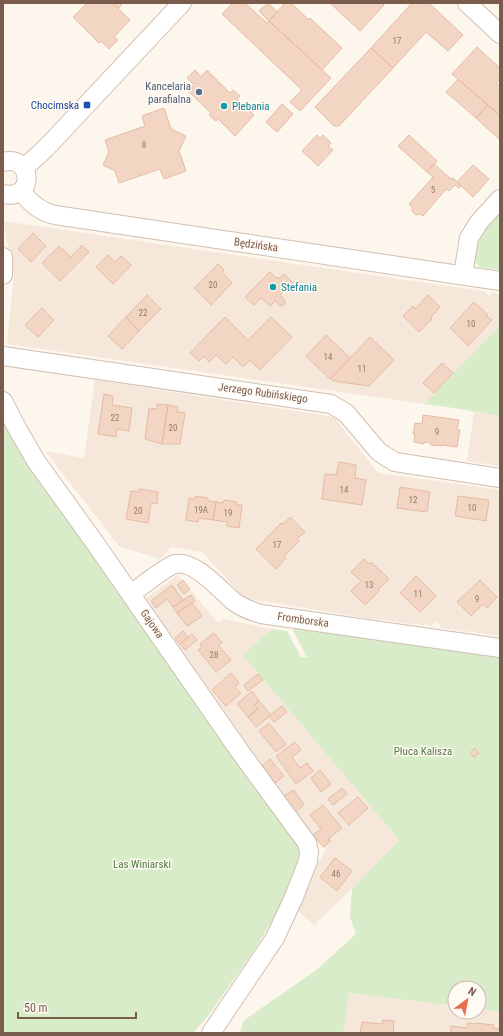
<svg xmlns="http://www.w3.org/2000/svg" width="503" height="1036" font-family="'Roboto Condensed',sans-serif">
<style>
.residential{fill:#f5e8da}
.green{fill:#d8ecc9}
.building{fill:#f3d5c3;stroke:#e6bba3}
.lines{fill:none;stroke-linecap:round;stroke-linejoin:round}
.street-casing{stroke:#d1beb0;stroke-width:20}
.street{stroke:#fff;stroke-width:18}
.service-dot{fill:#5c6f8a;stroke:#fffaf3;stroke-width:1.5}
.transit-dot{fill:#1a4fb4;stroke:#fffaf3;stroke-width:1.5}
.culture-dot{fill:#0f9aa8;stroke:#fffaf3;stroke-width:1.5}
.labels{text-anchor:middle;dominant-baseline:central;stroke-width:3;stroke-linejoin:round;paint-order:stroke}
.number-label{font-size:9px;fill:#987a6a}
.service-label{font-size:11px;fill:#4e5e75;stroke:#fffaf3;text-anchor:end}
.transit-label{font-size:11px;fill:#164399;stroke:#fffaf3;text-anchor:end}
.culture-label{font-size:11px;fill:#0d838f;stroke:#fffaf3;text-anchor:start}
.street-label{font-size:11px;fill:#7a5c4d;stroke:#fffaf3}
.park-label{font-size:11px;fill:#537a41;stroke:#fffaf3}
</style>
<rect width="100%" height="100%" fill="#fdf6ec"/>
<path class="residential" d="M3,221l471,69 10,1 5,5 3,-4 8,2v31l-76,79 -417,-60 7,-70z
M95,380l239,37 44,56 122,17v146l-58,-8 -5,-6 -8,4 -2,-2 -4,1 -57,-7 -122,-20 -42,-46 -31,-5 -11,12 -40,-12 -75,-96 39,7z
M474,412l26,4v50l-33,-5z
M178,575l40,48 6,-4 48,10 -28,26 155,185 -47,49 -38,36 -19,-17 12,-27 19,-31 -31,-38 -33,-46 -38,-55 -18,-22 -63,-89z
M348,993l107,13v6h24v-3l21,3v21h-157z"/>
<path class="green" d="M500,211v59l-20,-3 -6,-6c0,-4 0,-9 1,-13 2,-14 16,-26 25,-37z
M500,325v91l-46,-8 -30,-4z
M3,418l291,419 8,16 -20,51 -25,42 -49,70 -15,17h-190z
M295,628l205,30v354l-21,-3v-21h-24v18l-106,-13 -6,40h-103l3,-12 72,-50 41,-37 -6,-17 2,-28 47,-49 -156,-185 29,-26 15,2 14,26h6l-14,-26z"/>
<path class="building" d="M87,3h25l18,17 -16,17 4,3 -9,9 -8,-8 -2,2 -26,-26z
M112,3h11l-5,6z
M233,3h12l22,20 2,-2 62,57 -31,33 -10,-9 12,-12 -80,-76z
M268,3l9,9 -8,9 -10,-10z
M285,3h6l18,17 1,-2 32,30 -20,22 -53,-49z
M330,3h52l2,2 -24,26z
M412,3h17l34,32 -15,16 -22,-19 -33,36 -22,-20z
M477,47l23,21v11l-4,4 4,3v24l-3,3 -45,-39z
M371,48l22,20 -54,58h-5l-19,-19z
M195,70l6,7 6,-7 23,23 3,-3 7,6 -3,3 17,16 -19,21 -17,-17 -2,2 -7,-6 2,-2 -23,-22 6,-6 -7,-7z
M458,79l30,26 -12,13 -30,-26z
M282,104l11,10 -16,18 -11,-10z
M488,105l12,10v25l-24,-22z
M164,108l7,21 15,7 -7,15 7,20 -22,8 -4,-10 -41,14 -4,-12 -12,-6 6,-13 -4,-12 40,-14 -3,-10z
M317,135l3,3 3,-3 8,8 -3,3 5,4 -15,16 -16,-15z
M409,135l28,26 -10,11 -29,-26z
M434,164l17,15 2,-1 8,8 -2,2 -4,-3 -6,6 -3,-2 -23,27 -3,-2 -4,1 -4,-4v-4l-3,-3 24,-27 -6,-5z
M473,165l16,14 -16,18 -16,-15z
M33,233l13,13 -15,16 -13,-13z
M82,245l7,7 -29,29 -18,-18 17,-17 12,11z
M108,255l7,7 6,-6 10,9 -18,19 -17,-17z
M218,264l6,6 -2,2 10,11 -21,22 -17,-17z
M270,272l6,6h5l3,-4 10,10 -7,7 -2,-1 -5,5 5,6v3l-4,2 -6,-5 -5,5 -9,-8 -7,7 -9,-8z
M147,295l14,14 -22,22 -13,-14z
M428,295l12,12 -9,10 1,2 -13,13 -16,-16 10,-10 2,3z
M474,302l14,13 -2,1 6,4 -24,26 -18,-18z
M42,308l12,12 -16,17 -13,-12z
M126,317l13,14 -17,18 -14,-13z
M225,317l23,23 23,-23 21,20 -32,33 -10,-10 -7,7 -10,-10 -7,7 -10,-9 -7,7 -5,-6 -5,5 -9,-8z
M326,335l24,23 -20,21 -24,-23z
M370,337l24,23 -25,26 -36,-5 -2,-3z
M442,363l11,10 -19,20 -11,-10z
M104,394l9,2 -1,9 20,3 -3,23 -12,-2 -1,8 -18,-3z
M157,404l11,1 -6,39 -17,-5 4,-31 8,1z
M168,405l10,2 -1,5 8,1 -5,31h-18z
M423,415l36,5 -2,10h3l-3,17 -14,-2 -1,1 -11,-1v-2l-7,-1v2l-10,-2 1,-8h-2l2,-11 7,1z
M339,462l17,3 -1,13 11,2 -4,25 -40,-6 3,-25 11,1z
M400,487l30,5 -3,20 -30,-4z
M139,489l19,3 -1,12 -6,-1 -3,20 -22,-4 5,-28 8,1z
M195,496l13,2v3l8,1 -3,18 -14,-2 -1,4 -12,-2 3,-22 6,1z
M458,496l31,4 -3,21 -31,-5z
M224,500l13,2 -1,3h6l-3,23 -12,-2v-4l-14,-2 3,-18 7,1z
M290,517l15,15 -8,7 2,2 -15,15 2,2 -10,11 -20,-20 25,-26 2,1z
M364,559l5,5 2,-2 18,17 -11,11 1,1 -14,14 -14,-14 10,-10 -10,-9z
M416,576l20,20 -16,16 -20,-19z
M183,580l7,9 -6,5 -7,-9z
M480,580l17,17 -10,11 -4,-4 -12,12 -14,-14z
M172,585l11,15 -10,7 -6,-8 -11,9 -5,-7z
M191,595l4,6 -18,12 -4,-6z
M192,603l10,13 -15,10 -10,-13z
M183,631l5,6 -8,7 -5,-6z
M214,633l8,10 -4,2 13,15 -15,12 -18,-22 4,-3 -2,-3z
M192,634l5,6 -12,10 -5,-6z
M231,673l8,10 -4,4 6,6 -15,13 -14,-16z
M258,674l5,6 -15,11 -4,-6z
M252,691l7,10 -5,4 4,4 -10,8 -11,-13z
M259,701l12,14 -15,12 -8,-10 10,-8 -4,-4z
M282,706l5,6 -13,10 -5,-6z
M269,723l17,21 -10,8 -17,-21z
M295,742l6,8 -9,7 8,11 7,-5 6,8 -17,13 -20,-28z
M475,748l4,5 -5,4 -4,-4z
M270,759l14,17 -9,7 -13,-17z
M320,770l11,14 -10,8 -10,-14z
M342,788l5,6 -14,11 -5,-6z
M294,790l10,15 -9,7 -11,-16z
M358,797l10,11 -19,17 -11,-12z
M323,805l19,23 -14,11 3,2 -8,6 -10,-12 8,-6 -11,-14z
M335,858l17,13 -15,20 -17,-14z
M383,1020l11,1 -1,12h-33l2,-11 20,2z
M468,1023l8,1v-1l18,2 -1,3 7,1v4h-49v-7l16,2z"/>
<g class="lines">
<g class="street-casing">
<path id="street" d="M467,3l33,31
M3,162c30,-8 33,39 0,32
M24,168l22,-20 136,-145
M21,191c9,12 19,21 34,24l445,66
M3,257v18
M463,275l6,-37 10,-16 21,-23
M3,356l328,48 15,9 33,39 16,10 105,16
M3,401l15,29 18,31 59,82 146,210 66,90 2,9 -1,9 -14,36 -19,41 -64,95
M131,594c8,-6 36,-28 44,-30 20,-4 44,25 58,37 9,7 18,10 28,13l239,34"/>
</g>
<use href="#street" class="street"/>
</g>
<circle class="service-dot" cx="199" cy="92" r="4"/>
<rect class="transit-dot" x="83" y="101" width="8" height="8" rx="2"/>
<g class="culture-dot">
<circle cx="224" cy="106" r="4"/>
<circle cx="273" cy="287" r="4"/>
</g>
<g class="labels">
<g class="number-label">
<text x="397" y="41">17</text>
<text x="144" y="145">8</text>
<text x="433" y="190">5</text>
<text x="213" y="285">20</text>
<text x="143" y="313">22</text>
<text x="471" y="324">10</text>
<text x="328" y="357">14</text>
<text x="362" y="369">11</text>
<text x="115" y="418">22</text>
<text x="173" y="428">20</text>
<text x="437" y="432">9</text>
<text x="344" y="490">14</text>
<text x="413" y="500">12</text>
<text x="472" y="508">10</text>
<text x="201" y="510">19A</text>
<text x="138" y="511">20</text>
<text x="228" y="513">19</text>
<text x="277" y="545">17</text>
<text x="369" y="585">13</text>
<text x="418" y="594">11</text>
<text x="477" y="599">9</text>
<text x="214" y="655">28</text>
<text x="336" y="874">46</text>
</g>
<g class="service-label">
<text x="191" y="86">Kancelaria<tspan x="191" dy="13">parafialna</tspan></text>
</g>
<g class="transit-label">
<text x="79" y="105">Chocimska</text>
</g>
<g class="culture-label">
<text x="232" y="106">Plebania</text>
<text x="281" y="287">Stefania</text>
</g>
<g class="street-label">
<text transform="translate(256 245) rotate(8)">Będzińska</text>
<text transform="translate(263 393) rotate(8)">Jerzego Rubińskiego</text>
<text transform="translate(303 620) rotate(8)">Fromborska</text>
<text transform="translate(152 624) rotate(55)">Gajowa</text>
</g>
<g class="park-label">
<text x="423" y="751">Płuca Kalisza</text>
<text x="142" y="864">Las Winiarski</text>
</g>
</g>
<rect width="503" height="1036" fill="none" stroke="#7a5c4d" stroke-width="8"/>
<g transform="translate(467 1000) rotate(32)"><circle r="19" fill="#fffaf3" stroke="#cabbb1"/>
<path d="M0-3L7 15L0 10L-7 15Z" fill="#e76f51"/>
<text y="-6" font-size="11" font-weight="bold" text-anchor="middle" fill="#7a5c4d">N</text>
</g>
<path d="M18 1012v6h118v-6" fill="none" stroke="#7a5c4d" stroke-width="2"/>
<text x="24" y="1012" font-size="12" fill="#7a5c4d" stroke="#fffaf3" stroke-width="3" paint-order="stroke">50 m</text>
</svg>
